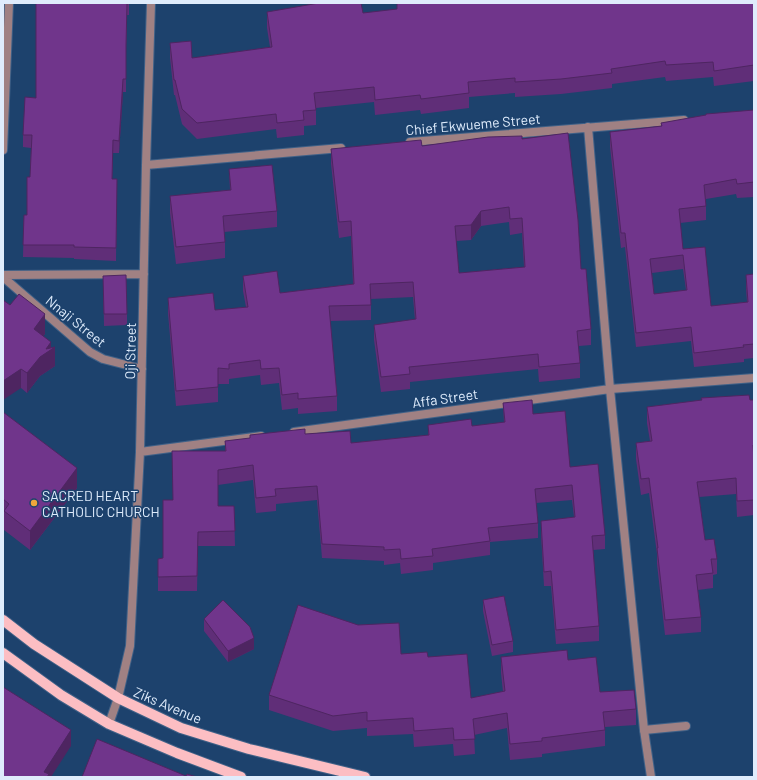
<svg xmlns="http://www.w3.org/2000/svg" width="757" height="780" font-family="Barlow,sans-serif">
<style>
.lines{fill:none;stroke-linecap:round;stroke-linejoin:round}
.service-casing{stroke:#406187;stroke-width:10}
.minor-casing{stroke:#406187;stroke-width:10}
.primary-casing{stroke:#406187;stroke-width:12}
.service{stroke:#a08183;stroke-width:8}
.minor{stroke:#a08183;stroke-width:8}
.primary{stroke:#fcbec3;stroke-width:10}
.wall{fill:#602e78;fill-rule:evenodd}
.shaded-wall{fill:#4e2561}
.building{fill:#70358b;stroke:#4e2561;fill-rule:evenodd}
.poi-dot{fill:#eea83c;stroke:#1d426d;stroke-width:1.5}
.labels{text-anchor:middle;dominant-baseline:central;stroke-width:3;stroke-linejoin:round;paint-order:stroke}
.street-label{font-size:14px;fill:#dfecfc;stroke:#1d426d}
.poi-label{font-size:14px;fill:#dfecfc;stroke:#1d426d;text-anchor:start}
</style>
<rect width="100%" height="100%" fill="#1d426d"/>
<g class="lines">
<g class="service-casing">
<path id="service" d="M644,730l42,-4"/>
</g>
<g class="minor-casing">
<path id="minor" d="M588,127l22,262 34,341 7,47
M410,142l274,-22
M3,150l6,-147
M146,165l195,-17
M3,275l141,-1
M3,277l87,75 13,7 39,10
M294,432l316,-43 144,-11
M140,452l121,-16
M109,724l9,-26 12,-52 10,-194 6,-287 5,-162"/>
</g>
<g class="primary-casing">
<path id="primary" d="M3,620l31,24 84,54 63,30 68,21 116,28
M3,653l58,42 48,29 68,29 64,24"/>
</g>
<use href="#service" class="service"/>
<use href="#minor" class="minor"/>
<use href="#primary" class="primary"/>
</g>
<path class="wall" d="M36,3h93v12h-2l-1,37v40h-3l-4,61h-6l-1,26h5l-1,82 -42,-2v-1l-51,-1 1,-42h3l3,-38 1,-29 -8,-1v-12l13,-37z
M754,3v78l-40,5 -1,-9 -47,4 -1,-4 -53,7v4l-51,6 -46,3v-4l-46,4v11l-48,6 -1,-4 -45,5 -1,-13 -58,6v17l-12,1v9l-27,3 -1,-9 -79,10 -15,-15 -7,-29h-1l-4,-37v-15l22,15 78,-11 -3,-19v-16l96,1z
M754,110v87l-17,1 -1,-4 -30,5v21l-26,3 3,26 28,57 36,-4 -1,-13v-14l8,-1v84l-10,1v3l-50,5 -3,-26 -55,6 -11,-100 -4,1 -11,-101v-15l51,-6v-3zM683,269l3,21 -32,4 -2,-21z
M522,139l59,130 10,60v16l-12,1 1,17v15l-41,4 -1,-13 -128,13v7l-29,3 -7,-52v-15l41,-5 -2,-23 -42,2v21l-41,1 7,75v15l-39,3v-6l-16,2 -3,-27 -18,2 -1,-10 -31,4v5h-11v18l-42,4 -8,-93v-15l47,12 31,-3 -3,-16v-15l37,17 73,-9 -2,-48 -12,2 -8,-74v-15l91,-3zM509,222l1,13 12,-2 2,34 -65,6 -3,-32 15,-1 10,-14z
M229,169l48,42v16l-53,5 1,10v16l-49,6 -6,-51v-17l60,-6z
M103,276l24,38v11l-23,1z
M3,300l42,34 -2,2 8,12 4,18 -15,10 -13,17 -6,-5z
M754,400v115l-17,2 -1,-23 -37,3 6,43 12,19v15l-4,1v13l-15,2 3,27v15l-36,3 -8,-71v-10l-8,-61 -8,2 -5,-36v-16l14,-2 -3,-18v-16z
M503,403l30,11 37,53 35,68v14l-12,1 6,76v15l-43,3 -5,-58h-7l-3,-51v-14l33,-4 -2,-17 -36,3 2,20v15l-48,4v13l-57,8v7l-32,4 -1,-11 -16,2v-4l-62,-3 -5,-58 -41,4v7l-20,2 -3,-33 -35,5v21h16l1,40h-37l-1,45h-39v-32l5,-1 10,-58 52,-49v-10l80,-7 46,9 77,-8v-10l44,1 32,-3z
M3,412l74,76 -47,62 -26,-20v-11l-1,-1z
M483,600l30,41v11l-21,4 -9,-45z
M204,619l50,30 -26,13 -24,-31z
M401,654l27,3 43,41 32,-6 -2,-19v-16l67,3 32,32 36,17v16l-31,2v19l-63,8v3l-32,3 -3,-32 -33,7 1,19 -21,2 -1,-12 -39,3 -1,-13 -46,2v-8l-34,3 -64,-21v-15z"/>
<path class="shaded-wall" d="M123,79v13l-4,61v-12z
M481,211v15l-10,14v-15z
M45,314v20l-11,14v-19z
M51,342v7l4,-2v19l-15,10 -13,17v-20z
M21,369v19l-18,12v-19z
M77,468v20l-47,62v-19z
M254,638v11l-26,13v-11z
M71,730v16l-20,31h-7v-5z"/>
<path class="building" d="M36,3h91l-1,42v34h-3l-4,62 -6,-1 -1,39h5l-1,69 -42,-1v-2h-51l1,-30h3v-38h3l2,-42h-9l2,-38 11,1z
M319,3h42l2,10 34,-4v-6h357v62l-40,6 -1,-9 -47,3 -1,-4 -54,8 1,4 -51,6 -46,3v-4l-47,4 1,11 -48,6 -1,-4 -45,5 -1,-13 -60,6 2,17 -13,1 1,9 -27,3 -1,-9 -79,9 -15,-14 -7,-29h-1l-4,-37 21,-2 1,17 80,-11 -5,-35z
M754,110v72l-17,2 -1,-5 -32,6 2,21 -27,3 4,40 22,-2 6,59 37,-4 -2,-27 8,-1v70l-11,1 1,2 -50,6 -3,-26 -55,6 -11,-100h-4l-11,-101 52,-6 -1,-3 45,-8v-1zM683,255l4,35 -33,4 -4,-35z
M568,133l10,87 3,49h5l5,60 -14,2 3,32 -41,4 -1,-13 -129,13 1,7 -29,3 -7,-52 42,-6 -3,-37 -43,2 1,21 -42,1 8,90 -39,3v-6l-16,2 -3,-27 -18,1 -1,-9 -31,4v5l-11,-1v19l-42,4 -8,-93 45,-5 2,17 33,-3 -5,-31 34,-5 3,22 74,-9 -3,-63 -12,1 -8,-73 90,-9 1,6 66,-9 34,-1v3zM509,207l1,12 12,-1 3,49 -66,6 -4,-47 16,-1 10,-14z
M272,165l5,46 -54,5 2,26 -49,5 -6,-51 61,-6 -2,-21z
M126,275l1,39h-23l-1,-38z
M19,294l26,20 -11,15 17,13 -5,7 9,-2 -15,10 -13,16 -6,-4 -18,12v-81l7,5z
M749,395l1,5h4v44l-1,1 1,14v41l-17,1 -1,-23 -39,4 8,58 9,-1 3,20h-6l2,14 -17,2 5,42 -36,3 -8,-72h1l-9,-70 -8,1 -5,-36 16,-2 -5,-34 55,-7 -1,-2z
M532,400l1,14 32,-3 5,56 28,-3 7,71 -13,1 7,90 -43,4 -5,-59 -7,1 -3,-51 34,-4 -3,-32 -37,4 3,34 -50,5 2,13 -58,8 1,7 -32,3 -1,-10 -16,1v-3l-62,-3 -5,-58 -42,3 1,7 -20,2 -3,-33 -35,5v36h16l1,25 -37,1 -1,44 -39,1v-18l5,-1v-58h10l-1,-49h54l-1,-10 25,-3v-3l55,-6v5l45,-3 1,12 78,-8 -1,-10 43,-6 1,7 33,-4 -2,-19z
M3,412l74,56 -47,63 -26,-20 5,-7 -6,-5z
M504,596l9,45 -21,4 -9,-45z
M223,600l27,27 4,11 -26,13 -24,-32z
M298,605l60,20 41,-2 2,31 26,-2 1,5 39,-3 4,44 34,-7 -4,-34 66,-7 1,10 28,-3 4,35 34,-2 2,19 -33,3 2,18 -63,8v3l-32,3 -3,-31 -34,6 2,20 -21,1 -1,-12 -39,3 -1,-13 -46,3v-9l-34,4 -64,-21z
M3,687l68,43 -27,42 5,2 -2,3h-44z
M97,739l89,37 1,-2 10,3h-115z"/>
<circle class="poi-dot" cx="34" cy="503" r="4"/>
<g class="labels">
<g class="street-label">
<text transform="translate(473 124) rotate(-5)">Chief Ekwueme Street</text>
<text transform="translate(76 321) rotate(39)">Nnaji Street</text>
<text transform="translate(130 351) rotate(-89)">Oji Street</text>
<text transform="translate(445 398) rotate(-8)">Affa Street</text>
<text transform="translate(168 705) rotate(23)">Ziks Avenue</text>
</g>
<g class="poi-label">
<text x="42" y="495">SACRED HEART<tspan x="42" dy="16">CATHOLIC CHURCH</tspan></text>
</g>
</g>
<rect width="757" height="780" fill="none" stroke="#dfecfc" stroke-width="8"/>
</svg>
